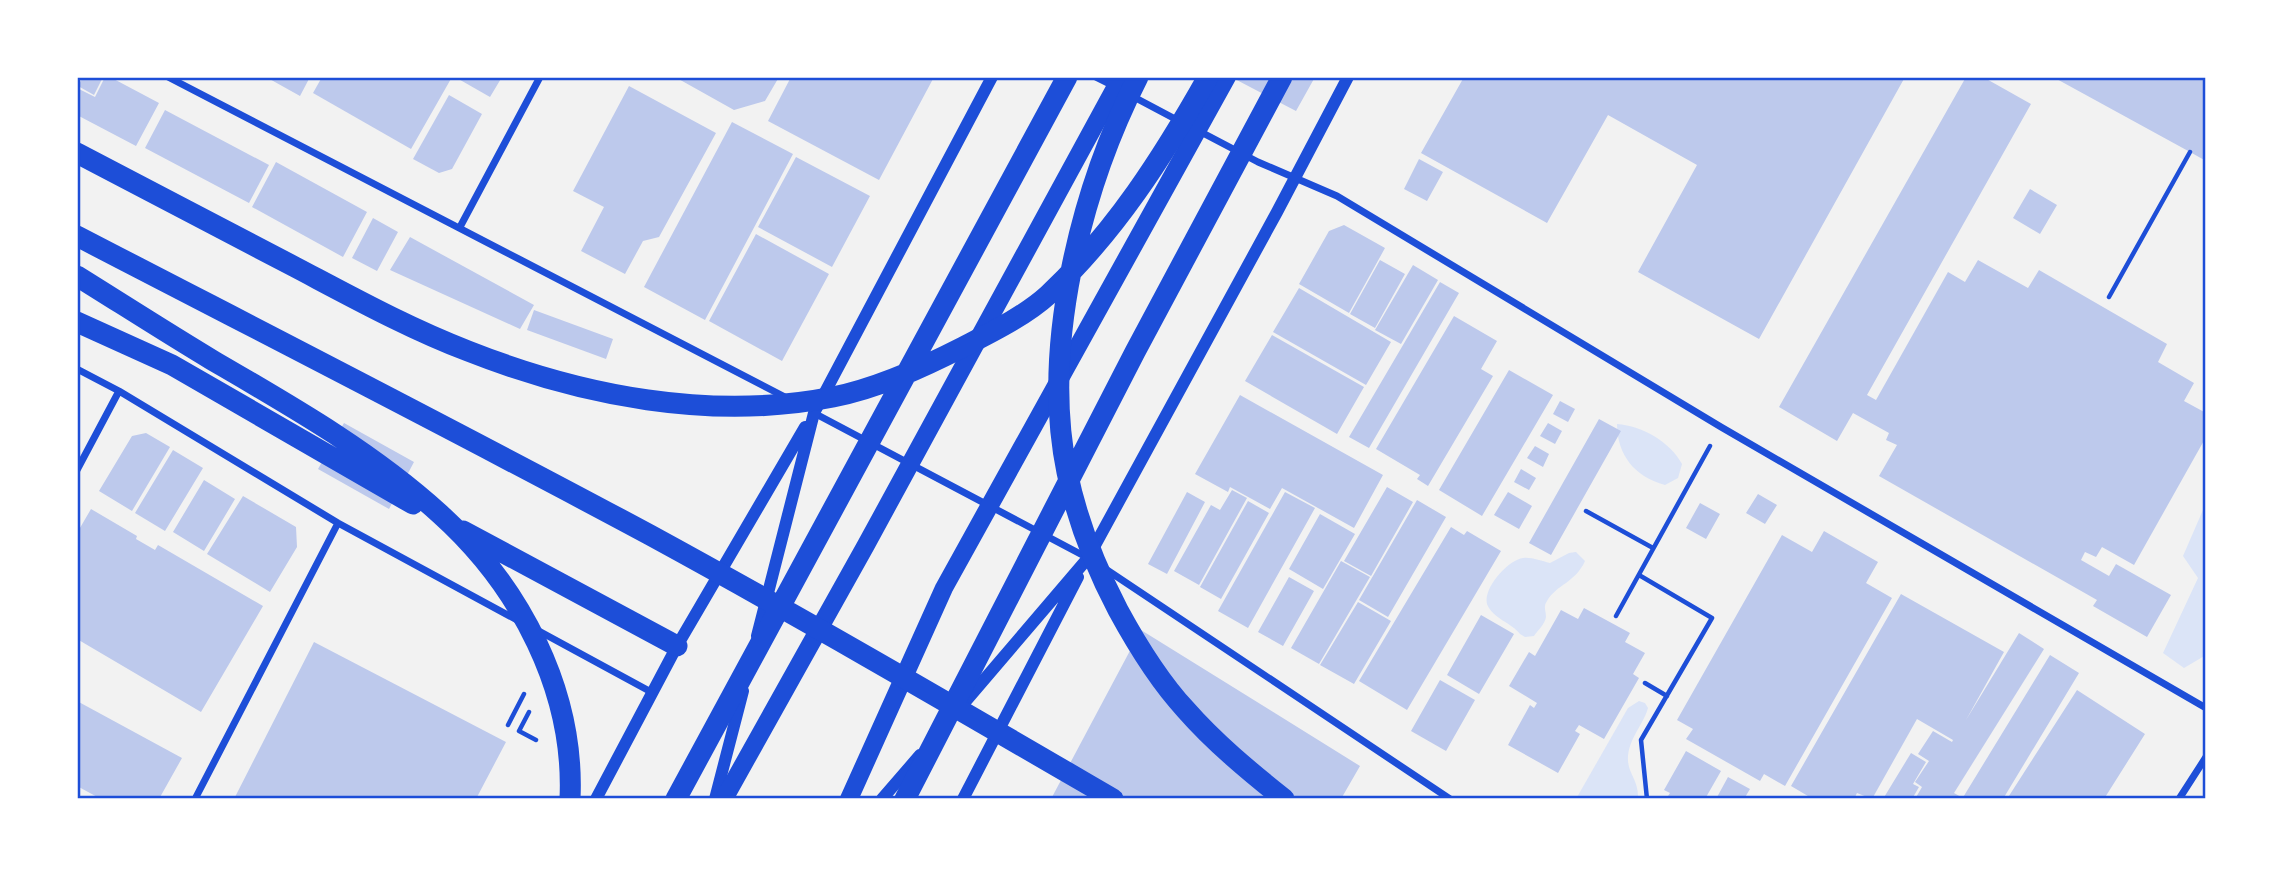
<svg xmlns="http://www.w3.org/2000/svg" width="2283" height="876" font-family="Overpass,sans-serif">
<style>
.green{fill:#dbe4f7}
.building{fill:#bdc9ec}
.lines{fill:none;stroke-linecap:round;stroke-linejoin:round}
.path{stroke:#1d4ed8;stroke-width:4.5}
.minor{stroke:#1d4ed8;stroke-width:7}
.tertiary{stroke:#1d4ed8;stroke-width:12}
.primary{stroke:#1d4ed8;stroke-width:18}
.motorway{stroke:#1d4ed8;stroke-width:21}
.neatline{fill:none;stroke:#1d4ed8;stroke-width:2.5}
</style>
<rect width="100%" height="100%" fill="#f2f2f2"/>
<path class="green" d="M1617,424c26,2 53,18 65,40l-4,14 -13,7c-30,-8 -48,-30 -48,-61z
M2206,503v152l-22,13 -21,-15 35,-75 -15,-22z
M1576,552l9,9c-10,22 -28,23 -38,40 -4,6 -1,9 -1,16 -1,7 -8,13 -12,19l-9,1 -5,-3c-8,-11 -28,-16 -33,-30 -4,-16 21,-44 36,-46 9,-1 18,3 27,5l19,-10z
M1639,701l6,2 3,5c-5,18 -21,32 -20,53 1,14 11,20 10,38h-62l52,-91z"/>
<path class="building" d="M83,77h20l-9,18 -16,-9z
M105,77h5l49,26 -23,43 -59,-31v-27l18,9z
M266,77h44l-10,19z
M322,77h130l-41,72 -98,-56z
M455,77h47l-12,20z
M675,77h104l-14,24 -31,9z
M791,77h143l-55,103 -111,-59z
M1231,77h84l-19,34z
M1464,77h441l-146,262 -121,-67 59,-107 -89,-50 -61,108 -126,-70z
M1966,77h17l48,27 -164,291 9,5 72,-128 17,10 13,-22 50,28 11,-18 128,74 -9,18 36,21 -10,18 22,12v24l-72,128 -32,-18 -6,10 -11,-5 -4,8 28,16 7,-12 55,31 -24,42 -54,-31 4,-6 -218,-124 18,-31 -11,-5 3,-7 -36,-20 -16,28 -58,-34z
M2053,77h153v84l-16,-9z
M629,86l87,47 -57,104 -16,4 -18,33 -44,-23 23,-44 -31,-16z
M449,95l33,19 -30,55 -13,4 -26,-14z
M165,110l104,55 -20,38 -104,-55z
M732,122l61,32 -88,166 -61,-33z
M796,157l74,39 -38,71 -74,-40z
M1419,159l24,13 -16,29 -23,-12z
M276,162l91,50 -24,45 -91,-50z
M2030,189l27,16 -17,29 -27,-16z
M373,218l25,14 -21,39 -25,-13z
M1344,225l41,23 -36,65 -50,-29 30,-53z
M756,234l73,40 -47,87 -73,-40z
M410,237l124,68 -14,24 -130,-59z
M1380,260l25,14 -30,54 -25,-14z
M1413,265l25,15 -37,64 -26,-14z
M1440,282l19,11 -90,155 -20,-11z
M1299,288l92,54 -25,43 -93,-53z
M534,310l79,29 -7,20 -79,-29z
M1454,316l43,25 -16,28 12,7 -65,110 -11,-7 3,-4 -44,-26z
M1272,335l92,52 -27,47 -92,-53z
M1509,370l44,25 -71,121 -43,-26z
M1240,395l143,80 -29,53 -72,-40 -12,21 -40,-22 -2,5 -33,-18z
M1560,401l15,8 -7,13 -15,-8z
M1599,419l22,12 -70,124 -22,-12z
M344,423l70,39 -25,47 -71,-40z
M1548,423l14,8 -7,13 -15,-8z
M146,433l24,14 -38,64 -33,-20 33,-55z
M1535,446l14,8 -6,13 -16,-9z
M173,450l30,18 -38,63 -30,-18z
M1521,469l15,9 -7,12 -15,-8z
M204,480l31,19 -31,52 -31,-19z
M1387,487l26,15 -42,74 -27,-15z
M1232,490l15,8 -48,87 -25,-14 37,-66 9,5z
M1187,492l18,10 -38,72 -19,-10z
M1285,492l30,16 -67,120 -30,-17z
M1508,492l24,14 -13,23 -25,-14z
M1758,494l19,11 -12,19 -19,-11z
M243,496l53,31 1,20 -27,45 -63,-38z
M1417,500l29,17 -58,100 -29,-17z
M1248,501l21,12 -48,86 -21,-12z
M1700,503l20,11 -14,25 -20,-11z
M91,509l46,27 -1,3 19,11 3,-5 105,61 -62,106 -124,-73v-106z
M1320,514l35,20 -32,55 -34,-20z
M1451,527l13,8 3,-4 34,20 -94,159 -48,-29z
M1824,531l54,31 -12,21 26,15 -107,188 -21,-12 -4,7 -74,-42 7,-10 -16,-9 105,-185 30,17z
M1341,561l29,16 -51,87 -28,-16z
M1289,577l25,14 -31,55 -25,-14z
M1901,594l103,58 -38,68 53,-87 25,16 -90,144 7,4 -1,2h-45l7,-12 -7,-5 14,-21 -11,-7 15,-23 19,11 1,-2 -36,-21 -45,80 -15,-6 -3,6h-41l-22,-13z
M1358,602l33,19 -37,63 -34,-19z
M1584,608l46,25 -5,9 20,11 -12,21 6,4 -35,61 -25,-14 -4,6 5,3 -22,39 -50,-28 22,-40 4,3 3,-5 -28,-17 20,-34 6,4 26,-46 17,9z
M1481,615l33,19 -35,60 -32,-19z
M1141,630l219,136 -19,33h-290z
M314,642l192,100 -30,57h-242z
M2050,655l29,18 -76,126h-41z
M1440,680l35,20 -29,51 -35,-20z
M2077,690l68,44 -41,65h-97z
M77,701l105,57 -23,41h-58l-24,-13z
M1686,751l35,20 -16,28h-39l4,-6 -6,-3z
M1911,753l15,9 -13,22 6,3 -7,12h-29z
M1728,777l22,12 -6,10h-28z"/>
<g class="lines">
<path class="path" d="M2109,297l81,-145
M1586,511l67,37
M1639,575l73,43 -71,122 6,59
M1616,616l94,-170
M1645,683l22,13
M529,712l-10,19 17,9
M508,725l16,-31"/>
<path class="minor" d="M168,77l617,320
M1096,77l18,9
M1130,95l49,26
M1199,131l59,31 79,34 384,231 485,281
M460,227l80,-150
M77,369l42,22 219,132 179,97
M814,413l274,145
M77,470l42,-79
M1107,570l343,229
M537,630l116,63
M195,799l143,-276
M2179,799l27,-42"/>
<path class="tertiary" d="M757,636l57,-223 178,-336
M959,709l129,-151 189,-346 71,-135
M596,799l81,-153 128,-219
M715,799l28,-108
M882,799l38,-44
M963,799l115,-222"/>
<path class="primary" d="M724,799l142,-254 255,-468
M849,799l95,-211 283,-511"/>
<path class="motorway" d="M1138,77c-57,112 -97,270 -71,395 10,48 28,94 51,138 19,35 41,71 68,100 29,33 63,61 98,89
M77,153c73,38 145,76 218,114 57,30 113,61 173,84 114,45 243,70 365,46 45,-9 89,-29 130,-50 27,-14 62,-31 85,-52 67,-63 115,-138 160,-218
M77,236c191,99 383,197 573,299 156,85 310,175 463,264
M77,276c45,28 90,57 135,84 79,46 160,92 228,154 80,72 135,177 130,285
M77,322l95,43 241,139
M463,531l214,115
M676,799l391,-722
M905,799l230,-447 147,-275"/>
</g>
<rect width="2283" height="876" fill="none" stroke="#ffffff" stroke-width="158"/>
<rect x="79" y="79" width="2125" height="718" class="neatline"/>
</svg>
